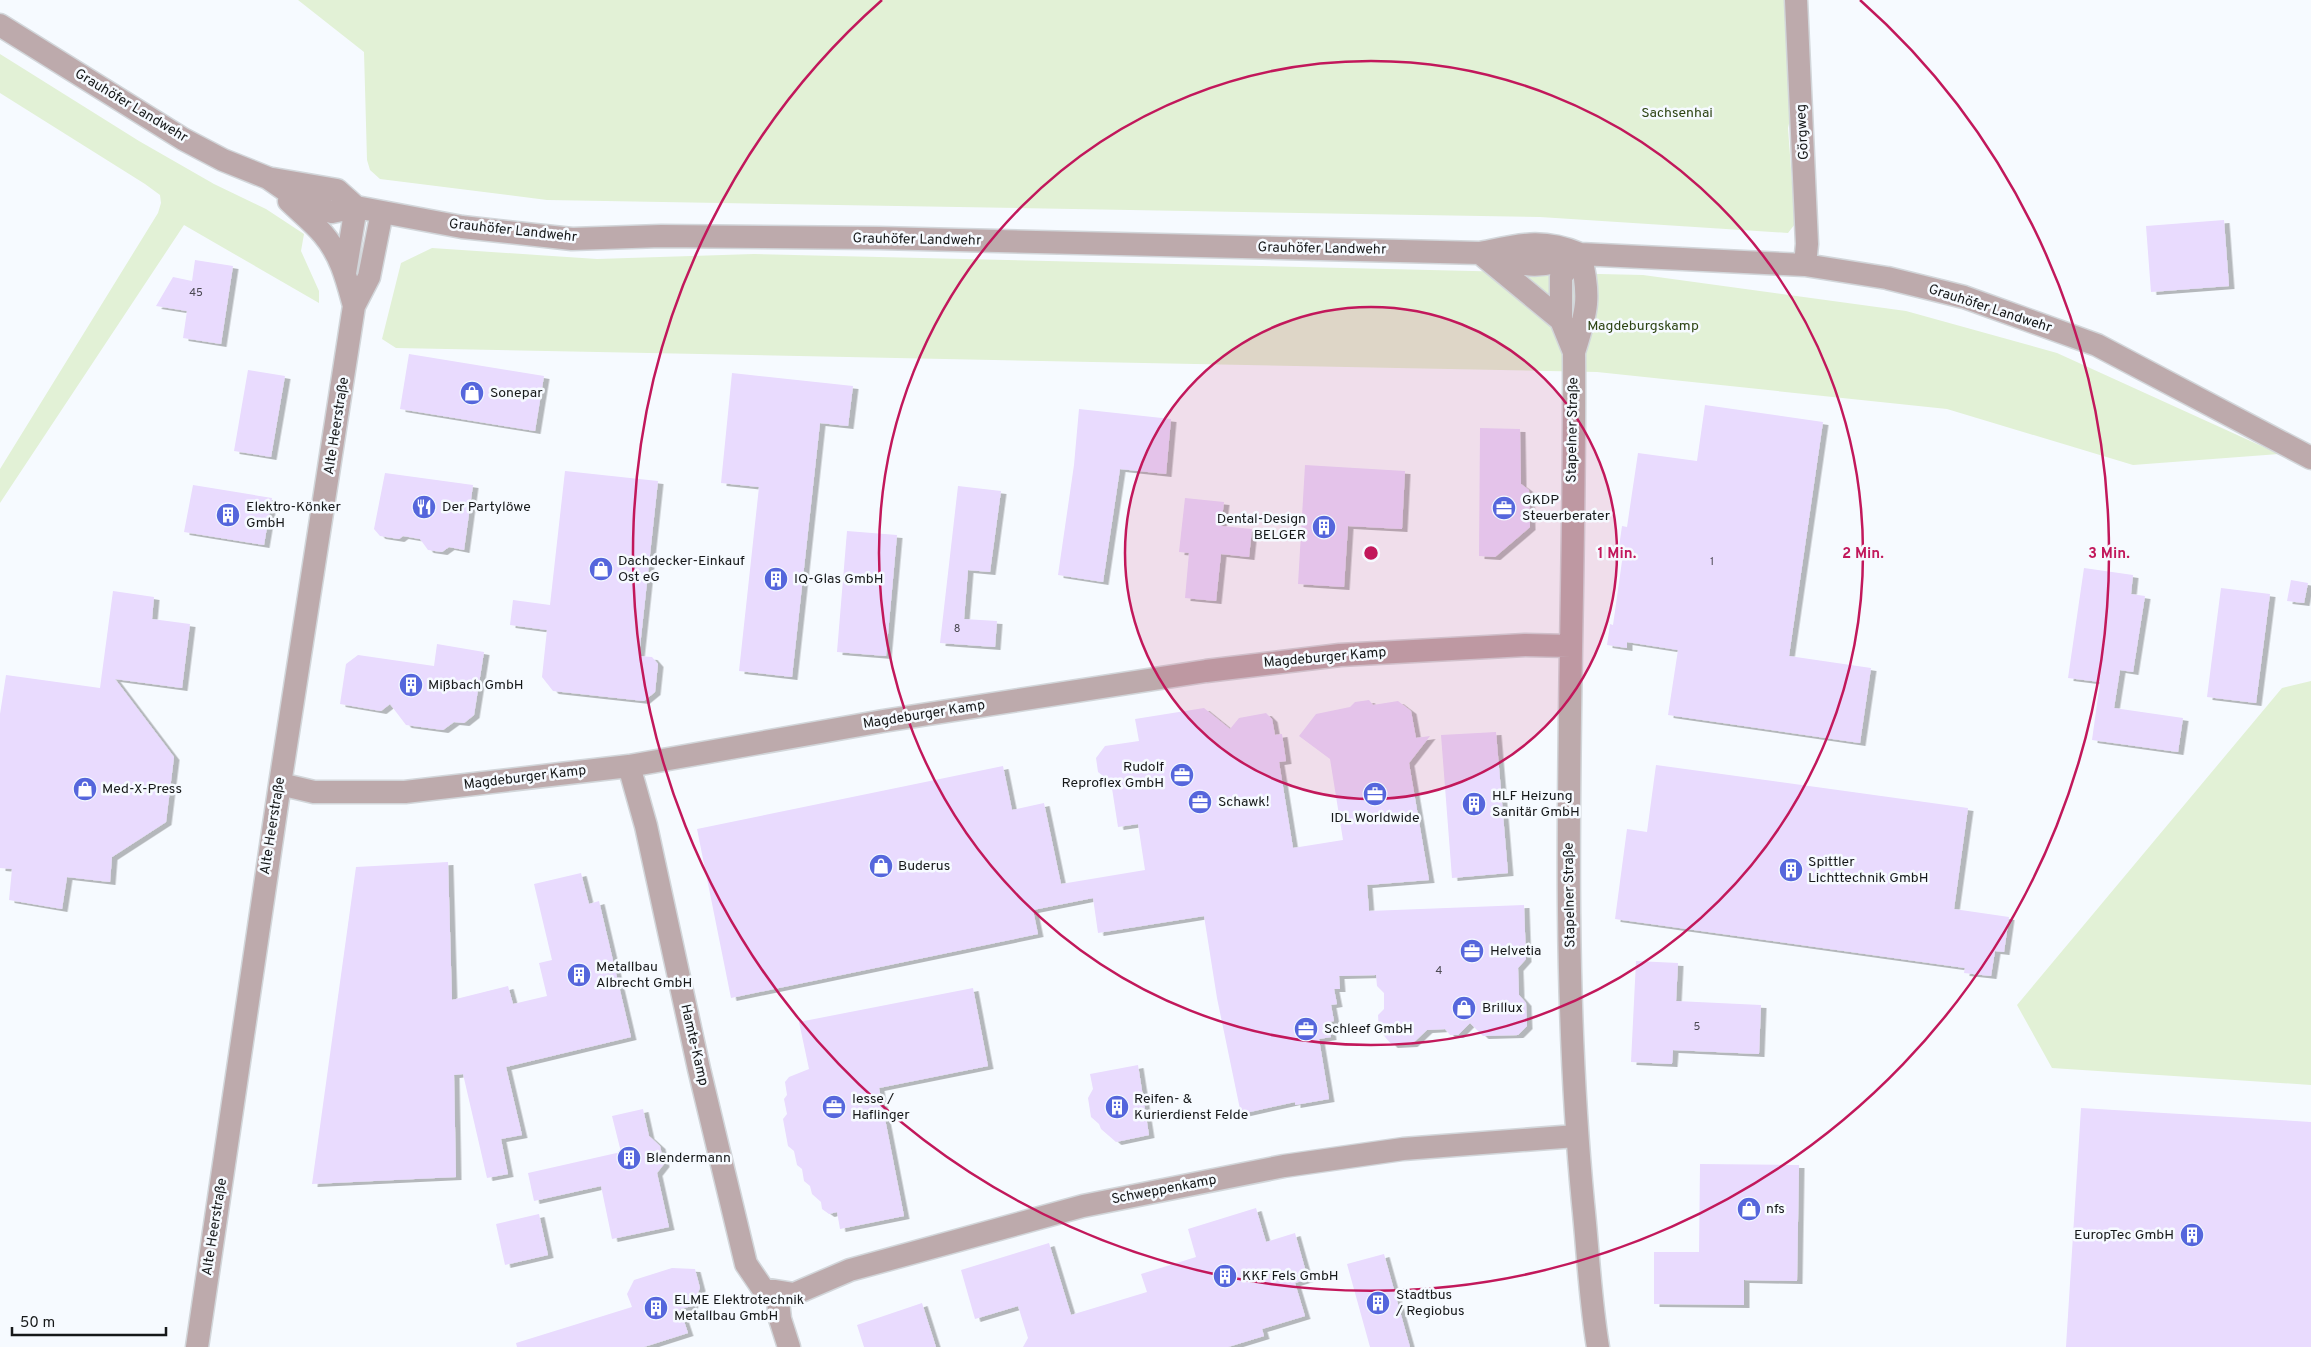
<svg xmlns="http://www.w3.org/2000/svg" width="2311" height="1347" font-family="Overpass,sans-serif">
<style>
.green{fill:#e2f1d6}
.building{fill:#e9dbfe;filter:url(#shadow)}
.lines{fill:none;stroke-linecap:round;stroke-linejoin:round}
.minor-casing{stroke:#d2d6da;stroke-width:25}
.minor{stroke:#bdaaac;stroke-width:22}
.ring{fill:none;stroke:#c2185b;stroke-width:2.5}
.labels{text-anchor:middle;dominant-baseline:central;stroke-width:5;stroke-linejoin:round;paint-order:stroke}
.number-label{font-size:11px;fill:#4b4952}
.street-label{font-size:14px;fill:#161819;stroke:#f6faff}
.park-label{font-size:14px;fill:#2d4413;stroke:#f6faff}
.poi-label{font-size:14px;fill:#161819;stroke:#f6faff;text-anchor:start}
.centre{fill:#c2185b;stroke:#f6faff;stroke-width:2.5}
.ring-label{font-size:15px;text-anchor:middle;font-weight:bold;fill:#c2185b;stroke:#f6faff;stroke-width:5;stroke-linejoin:round;paint-order:stroke}
</style>
<defs>
<filter id="shadow"><feDropShadow dx="5.5" dy="3" stdDeviation="0" flood-color="#0004"/></filter>
</defs>
<rect width="100%" height="100%" fill="#f6faff"/>
<path class="green" d="M298,0h1494l1,106 -5,22 7,96 -7,9 -248,-16 -993,-17 -167,-21 -10,-9 -3,-10 -3,-108z
M0,54l139,87 75,43 52,25 38,25 -3,17 18,40v12l-135,-78 -184,278v-34l158,-256 3,-10 -1,-8 -15,-11 -145,-91z
M432,248l165,11 157,-5 889,21 263,36 151,42 222,101 -146,11 -186,-56 -350,-37 -1201,-24 -14,-9 19,-76z
M2311,681v404l-259,-17 -35,-63 265,-317z"/>
<path class="building" d="M2224,220l5,66 -78,6 -5,-66z
M195,260l38,6 -12,78 -38,-6 4,-27 -31,-5 17,-29 19,4z
M409,354l135,22 -9,55 -135,-22z
M248,370l37,6 -14,81 -37,-6z
M732,373l121,13 -5,40 -28,-3 -28,254 -53,-6 20,-184 -38,-4z
M1705,405l118,17 -34,234 82,12 -11,75 -192,-28 10,-65 -51,-8v6l-20,-3 3,-21 3,1 11,-78h-5l3,-21 5,1 11,-74 59,8z
M1079,409l92,10 -5,55 -46,-5 -17,113 -45,-7 16,-110z
M1480,428l40,1 1,55 8,6 1,37 -35,30 -16,-1z
M1305,465l100,6 -3,58 -54,-3 -4,61 -46,-3z
M565,471l93,10 -19,175 13,1 6,7 -3,28 -11,9 -91,-10 -11,-14 5,-47 -37,-5 3,-25 37,5z
M385,473l88,12 -9,65 -15,-3 -7,5 -14,-2 -8,-11 -17,-3 -4,3 -19,-3 -6,-7z
M193,485l79,13 -8,47 -80,-13z
M958,486l43,5 -11,81 -22,-2 -4,49 33,2 -2,26 -55,-4z
M1185,498l39,4 -3,24 31,3 -3,28 -28,-3 -5,47 -31,-3 4,-45 -10,-1z
M847,531l50,4 -11,121 -49,-4z
M2084,568l49,7 -2,19 14,2 -12,76 -13,-2 -6,38 69,10 -5,34 -86,-12 8,-58 -32,-4z
M2291,580l17,3 -4,20 -17,-2z
M2221,588l49,6 -14,109 -49,-6z
M113,591l41,6 -2,22 38,5 -8,64 -67,-9 59,78 -8,65 -54,35 -2,25 -43,-5 -5,32 -53,-9 3,-31 -12,-1v-154l6,-39 94,13z
M437,644l47,8 -10,63 -10,8 -10,-1 -11,8 -37,-5 -16,-21 -9,7 -41,-7 6,-40 12,-9 76,11z
M1369,700l4,5 25,-4 13,10 5,27 14,-2 -21,27 20,117 -62,5 2,26 155,-6 2,54 -8,9 1,27 7,8 1,23 -9,9 -35,1 -13,-13 -12,12h-8l-5,-6 -18,1 -15,14 -20,1 -13,-15 -1,-15 6,-6v-16l-7,-7 -1,-11 -37,1 1,13h-6l3,15 -6,1 3,16 -5,1 2,15 -12,2 10,60 -34,6v-3l-54,12 -24,-116 -13,-82 -106,17 -5,-35 -60,12 5,24 -307,64 -34,-169 306,-63 9,44 32,-7 17,81 84,-14 -7,-46 -20,3 -7,-45 -13,-10 -2,-14 9,-12 34,-5 -4,-22 69,-11 26,21 9,-11 27,-5 6,6 3,16 7,-1 4,27 -7,1 14,86 50,-8 -13,-81 -31,-23 17,-22 34,-7 5,-5z
M1496,732l12,141 -56,5 -11,-143z
M1656,765l312,43 -14,101 55,8 -5,35 -9,-1 -4,25 -27,-3 1,-5 -350,-49 12,-90 20,3z
M448,862l4,138 56,-14 5,18 34,-8 -8,-33 13,-3 -18,-76 47,-11 8,31 10,-3 32,136 -125,30 16,68 -21,4 7,35 -21,4 -24,-104 -9,1 2,102 -144,7 44,-317z
M1636,961l42,2 -2,38 85,4 -2,49 -86,-4 -1,14 -41,-2z
M973,988l15,78 -109,22 25,128 -64,13 -3,-17 -8,2 -7,-5 -1,-7 -9,-8 -2,-8 -6,-5 -2,-12 -5,-4 -3,-14 -6,-5 -5,-27 4,-5 -3,-15 3,-4 -2,-13 4,-5 20,-8 -10,-47z
M1138,1065l11,70 -33,7 -15,-13 -2,-5 -8,-7 -3,-19 5,-9 -3,-15z
M2081,1108l230,14v225h-245z
M643,1109l6,27 11,10 4,18 -7,9 12,54 -57,12 -11,-53 -67,15 -6,-28 93,-21 -9,-36z
M1700,1164l99,1 -2,116 -53,-1v25l-90,-1v-52h45z
M1256,1208l10,34 29,-9 13,46 -13,4 10,33 -43,13 2,7 -36,11h-205l5,-9 -10,-32 -43,13 -14,-49 88,-27 22,72 76,-23 -6,-18 55,-17 -8,-28z
M539,1214l9,41 -43,10 -9,-41z
M1384,1254l26,93h-40l-23,-83z
M672,1268l23,1 5,19 -8,18 -12,3 8,24 -44,14h-127l-1,-4 116,-36 -5,-13 7,-14z
M922,1303l14,44h-72l-7,-22z"/>
<g class="lines">
<g class="minor-casing">
<path id="minor" d="M1796,0l11,244 -2,21
M0,25l183,114 40,21 45,18 36,25 28,9 24,-5 106,20 110,12 89,-3 218,2 601,15c40,-8 61,-15 100,1l225,11 82,13 77,19 133,48 214,113
M273,179l64,11 19,17
M289,201c11,11 24,21 34,33 18,21 24,46 31,72
M1480,253l81,67
M1580,254c11,42 7,58 -6,98 2,284 -18,568 9,851 5,47 7,97 15,144
M1490,256c36,11 53,13 89,-2
M345,273l11,-66
M1574,352l-13,-32v-44l19,-22
M629,766l17,60 53,243 47,195 17,25 31,5 56,-24 233,-64 201,-40 119,-17 173,-13
M280,784l34,8h91l224,-26 254,-45 323,-50 134,-16 185,-10 46,1
M777,1292l3,27 9,28
M197,1347l83,-563 74,-478 15,-29 13,-65"/>
</g>
<use href="#minor" class="minor"/>
</g>
<circle cx="1371" cy="553" r="246" fill="#c2185b" fill-opacity=".12"/>
<g class="ring">
<circle cx="1371" cy="553" r="246"/>
<circle cx="1371" cy="553" r="492"/>
<path d="M1860 0A738 738 0 1 1 882 0"/>
</g>
<defs>
<g id="shop-disc" transform="scale(1.25)"><circle r="9.5" fill="#5566dc" stroke="#f6faff"/><path d="M-5-2.5h2.3a2.7 3.5 0 0 1 5.4 0H5L5.5 6h-11ZM-1.5-2.5h3a1.5 2.3 0 0 0-3 0Z" fill="#fff"/></g>
<g id="restaurant-disc" transform="scale(1.25)"><circle r="9.5" fill="#5566dc" stroke="#f6faff"/><path d="M-5-6h1v4h1v-4h1v4h1v-4h1v5L-1.5 .5V6h-2V.5L-5-1ZM5-6V6H3V1.5H1.5Q1.5-4 5-6Z" fill="#fff"/></g>
<g id="office-disc" transform="scale(1.25)"><circle r="9.5" fill="#5566dc" stroke="#f6faff"/><path d="M-6-3h4V-5.5h4V-3h4V5H-6ZM-1-4.5V-3h2v-1.5ZM-6 0V1H6V0Z" fill="#fff"/></g>
<g id="building-disc" transform="scale(1.25)"><circle r="9.5" fill="#5566dc" stroke="#f6faff"/><path d="M-4-6H4V6H1V3H-1V6H-4ZM-2.5-4.3h1.7v1.8h-1.7ZM.8-4.3h1.7v1.8H.8ZM-2.5-1h1.7V.8h-1.7ZM.8-1h1.7V.8H.8Z" fill="#fff"/></g>
</defs>
<g fill-rule="evenodd">
<use href="#shop-disc" x="472" y="393"/>
<use href="#restaurant-disc" x="424" y="507"/>
<use href="#office-disc" x="1504" y="508"/>
<use href="#building-disc" x="228" y="515"/>
<use href="#building-disc" x="1324" y="527"/>
<use href="#shop-disc" x="601" y="569"/>
<use href="#building-disc" x="776" y="579"/>
<use href="#building-disc" x="411" y="685"/>
<use href="#office-disc" x="1182" y="775"/>
<use href="#shop-disc" x="85" y="789"/>
<use href="#office-disc" x="1375" y="794"/>
<use href="#office-disc" x="1200" y="802"/>
<use href="#building-disc" x="1474" y="804"/>
<use href="#shop-disc" x="881" y="866"/>
<use href="#building-disc" x="1791" y="870"/>
<use href="#office-disc" x="1472" y="951"/>
<use href="#building-disc" x="579" y="975"/>
<use href="#shop-disc" x="1464" y="1008"/>
<use href="#office-disc" x="1306" y="1029"/>
<use href="#office-disc" x="834" y="1107"/>
<use href="#building-disc" x="1117" y="1107"/>
<use href="#building-disc" x="629" y="1158"/>
<use href="#shop-disc" x="1749" y="1209"/>
<use href="#building-disc" x="2192" y="1235"/>
<use href="#building-disc" x="1225" y="1276"/>
<use href="#building-disc" x="1378" y="1303"/>
<use href="#building-disc" x="656" y="1308"/>
</g>
<g class="labels">
<g class="number-label">
<text x="196" y="293">45</text>
<text x="1712" y="562">1</text>
<text x="957" y="629">8</text>
<text x="1439" y="971">4</text>
<text x="1697" y="1027">5</text>
</g>
<g class="street-label">
<text transform="translate(131 106) rotate(31)">Grauhöfer Landwehr</text>
<text transform="translate(1803 132) rotate(-93)">Görgweg</text>
<text transform="translate(513 231) rotate(6)">Grauhöfer Landwehr</text>
<text transform="translate(917 240) rotate(1)">Grauhöfer Landwehr</text>
<text transform="translate(1322 249) rotate(1)">Grauhöfer Landwehr</text>
<text transform="translate(1990 309) rotate(18)">Grauhöfer Landwehr</text>
<text transform="translate(337 426) rotate(-81)">Alte Heerstraße</text>
<text transform="translate(1573 430) rotate(-89)">Stapelner Straße</text>
<text transform="translate(1325 658) rotate(-5)">Magdeburger Kamp</text>
<text transform="translate(924 715) rotate(-9)">Magdeburger Kamp</text>
<text transform="translate(525 778) rotate(-7)">Magdeburger Kamp</text>
<text transform="translate(273 826) rotate(-81)">Alte Heerstraße</text>
<text transform="translate(1570 895) rotate(-91)">Stapelner Straße</text>
<text transform="translate(694 1045) rotate(77)">Hamte-Kamp</text>
<text transform="translate(1164 1190) rotate(-11)">Schweppenkamp</text>
<text transform="translate(215 1227) rotate(-81)">Alte Heerstraße</text>
</g>
<g class="park-label">
<text x="1677" y="113">Sachsenhai</text>
<text x="1643" y="326">Magdeburgskamp</text>
</g>
<g class="poi-label">
<text x="490" y="393">Sonepar</text>
<text x="1522" y="500">GKDP<tspan x="1522" dy="16">Steuerberater</tspan></text>
<text x="246" y="507">Elektro-Könker<tspan x="246" dy="16">GmbH</tspan></text>
<text x="442" y="507">Der Partylöwe</text>
<text x="1306" y="519" text-anchor="end">Dental-Design<tspan x="1306" dy="16">BELGER</tspan></text>
<text x="618" y="561">Dachdecker-Einkauf<tspan x="618" dy="16">Ost eG</tspan></text>
<text x="794" y="579">IQ-Glas GmbH</text>
<text x="428" y="685">Mißbach GmbH</text>
<text x="1164" y="767" text-anchor="end">Rudolf<tspan x="1164" dy="16">Reproflex GmbH</tspan></text>
<text x="102" y="789">Med-X-Press</text>
<text x="1492" y="796">HLF Heizung<tspan x="1492" dy="16">Sanitär GmbH</tspan></text>
<text x="1218" y="802">Schawk!</text>
<text x="1375" y="818" text-anchor="middle">IDL Worldwide</text>
<text x="1808" y="862">Spittler<tspan x="1808" dy="16">Lichttechnik GmbH</tspan></text>
<text x="898" y="866">Buderus</text>
<text x="1490" y="951">Helvetia</text>
<text x="596" y="967">Metallbau<tspan x="596" dy="16">Albrecht GmbH</tspan></text>
<text x="1482" y="1008">Brillux</text>
<text x="1324" y="1029">Schleef GmbH</text>
<text x="852" y="1099">Iesse /<tspan x="852" dy="16">Haflinger</tspan></text>
<text x="1134" y="1099">Reifen- &amp;<tspan x="1134" dy="16">Kurierdienst Felde</tspan></text>
<text x="646" y="1158">Blendermann</text>
<text x="1766" y="1209">nfs</text>
<text x="2174" y="1235" text-anchor="end">EuropTec GmbH</text>
<text x="1242" y="1276">KKF Fels GmbH</text>
<text x="1396" y="1295">Stadtbus<tspan x="1396" dy="16">/ Regiobus</tspan></text>
<text x="674" y="1300">ELME Elektrotechnik<tspan x="674" dy="16">Metallbau GmbH</tspan></text>
</g>
</g>
<circle cx="1371" cy="553" r="8" class="centre"/>
<g class="ring-label">
<text x="1617" y="558">1 Min.</text>
<text x="1863" y="558">2 Min.</text>
<text x="2109" y="558">3 Min.</text>
</g>
<path d="M12 1327v8h154v-8" fill="none" stroke="#161819" stroke-width="2.5"/>
<text x="20" y="1327" font-size="15" fill="#161819" stroke="#f6faff" stroke-width="4" paint-order="stroke">50 m</text>
</svg>
